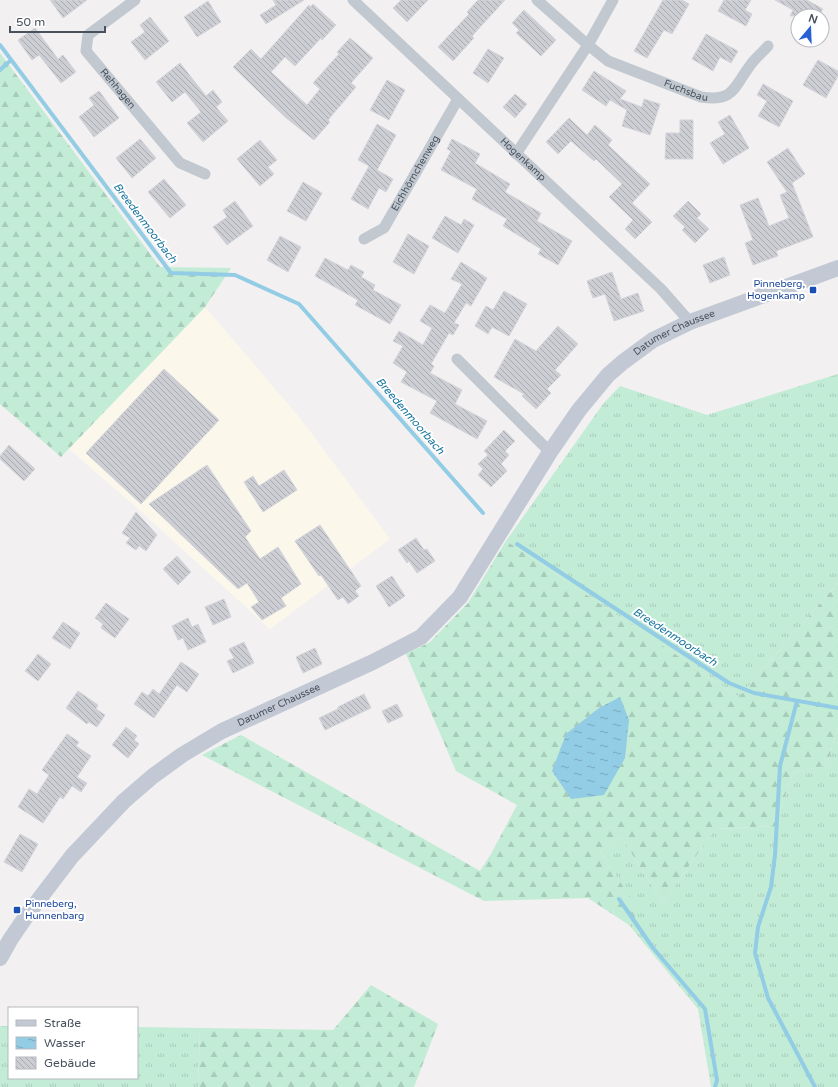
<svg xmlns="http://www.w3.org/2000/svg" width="838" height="1087" font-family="'Varela Round',sans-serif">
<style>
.commercial{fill:#fbf8eb}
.grass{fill:url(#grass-tufts)}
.forest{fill:url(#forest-firs)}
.water{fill:url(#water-ripples)}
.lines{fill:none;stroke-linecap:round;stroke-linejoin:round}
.stream{stroke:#92cce5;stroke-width:4}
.building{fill:url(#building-back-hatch);stroke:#d4d5da}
.street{stroke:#c1c8d0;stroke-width:11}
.secondary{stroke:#c2c9d5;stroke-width:16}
.transit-dot{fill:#1a4fb4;stroke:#fff;stroke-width:1.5}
.labels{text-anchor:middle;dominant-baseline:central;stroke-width:4;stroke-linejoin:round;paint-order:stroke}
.street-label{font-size:10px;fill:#49515c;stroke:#fff}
.transit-label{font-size:10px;fill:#164399;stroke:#fff;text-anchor:end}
.water-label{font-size:11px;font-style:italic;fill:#1776a0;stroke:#fff}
</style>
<defs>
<pattern id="grass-tufts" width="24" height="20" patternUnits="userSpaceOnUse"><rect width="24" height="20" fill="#c2ecd6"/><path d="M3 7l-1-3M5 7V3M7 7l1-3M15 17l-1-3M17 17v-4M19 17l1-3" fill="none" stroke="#a8ccba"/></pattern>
<pattern id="forest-firs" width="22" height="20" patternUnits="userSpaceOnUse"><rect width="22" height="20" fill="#c2ecd6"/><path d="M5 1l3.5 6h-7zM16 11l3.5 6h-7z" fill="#a8ccba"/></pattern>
<pattern id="water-ripples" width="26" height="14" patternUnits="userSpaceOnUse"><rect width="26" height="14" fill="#92cce5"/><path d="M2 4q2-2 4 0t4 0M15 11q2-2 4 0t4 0" fill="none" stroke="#79a8bd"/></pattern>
<pattern id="building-back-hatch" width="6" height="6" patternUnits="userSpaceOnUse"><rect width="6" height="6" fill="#cdced4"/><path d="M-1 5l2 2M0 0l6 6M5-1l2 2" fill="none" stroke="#a8aaaf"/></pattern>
</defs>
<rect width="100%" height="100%" fill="#f2f0f0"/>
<path class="commercial" d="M205,307l95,111 90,121 -120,90 -135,-123 -66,-57z"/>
<path class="grass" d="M838,374v209l-99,114 -233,-156 97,-137 17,-18 87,29z
M838,727v360h-127l-13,-78 -69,-84 9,-14 -38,-60 22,-13 41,65 52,-74 60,-3 18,-53 34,-8z
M0,1026h9v52h128v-51l63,1 -2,59h-198z"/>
<path class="forest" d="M0,53l160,214 71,1 -26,39 -144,150 -61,-53z
M506,541l233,156 99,-114v144l-11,38 -34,8 -18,53 -60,3 -52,74 -41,-65 -22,13 39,60 -10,14 -41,-27 -104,3 -282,-146 39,-20 239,136 11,-17 26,-49 -61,-34 -50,-117 24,-12 38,-39z
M371,985l67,39 -24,63h-216l2,-59 133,2z"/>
<path class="water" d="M620,697l9,23 -4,38 -21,37 -33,4 -19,-28 14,-37 33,-26z"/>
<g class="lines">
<path class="stream" d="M0,45l171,228 64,2 64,29 184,209
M0,70l11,-10
M517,544l212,139 25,10 84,15
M797,701l-17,65 -5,89 -4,32 -13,40 -3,26 13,45 47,89
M619,899l34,49 52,61 12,71 -2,7"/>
</g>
<path class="building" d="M50,0h37l-24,18z
M273,0h31l-38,24 -6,-9 16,-10z
M401,0h27l-21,22 -14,-14z
M478,0h27l-33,36 2,2 -21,23 -15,-14 31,-33 -2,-2z
M663,0h19l7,4 -17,30 -8,-4 -17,28 -13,-7z
M724,0h27l-6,10 7,4 -6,12 -28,-15z
M775,0h32l16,9 -5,7h-28l3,-6z
M208,1l13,21 -24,15 -13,-20z
M313,4l23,21 -14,15 -1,-2 -26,28 -10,-9 -14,15 36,33 13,-16 -7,-6 26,-29 -2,-2 13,-14 23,20 -22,25 5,4 -28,33 2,2 -16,18 -29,-23 -52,-50 18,-18 10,10 48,-54 1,2z
M524,10l32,30 -15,16 -25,-23 3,-3 -7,-7z
M150,17l19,24 -24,19 -14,-18 14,-10 -5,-7z
M35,28l23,31 5,-4 13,17 -15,11 -22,-28 -7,5 -14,-20z
M706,34l32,17 -7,12 -11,-6 -7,14 -21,-12z
M488,49l16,9 -16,25 -15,-10z
M818,60l20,11v5l-12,22 -23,-13z
M180,63l26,33 7,-6 9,12 -6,5 12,14 -25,21 -16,-19 14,-11 -16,-20 -13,10 -16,-20z
M594,71l32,20 -6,8 22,8 2,-8 16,5 -10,31 -28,-9 5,-16 -17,-10 -4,6 -24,-16z
M387,80l18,10 -16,30 -19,-10z
M763,84l30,17 -14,26 -21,-11 9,-15 -10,-6z
M99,91l20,27 -25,19 -15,-20 15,-12 -5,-7z
M515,94l12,10 -12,14 -12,-11z
M730,115l19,33 -26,16 -13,-21 15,-9 -7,-12z
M569,118l18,17 8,-10 17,15 -4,5 42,39 -18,19 20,19 -17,17 -10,-10 8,-9 -24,-23 13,-13 -26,-25 -2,2 -23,-20 -13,13 -12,-12z
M680,120h13v39h-28l1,-26h14z
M377,124l19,11 -19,35 16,9 -7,13 -7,-4 -11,21 -17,-10 18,-33 -11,-6z
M140,139l16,19 -24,20 -16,-20z
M452,139l28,15 -5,9 35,21 -5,8 36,21 -4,8 35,20 -14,24 -20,-11 3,-5 -38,-23 4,-7 -35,-20 5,-10 -36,-19 10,-19 -4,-2z
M260,140l17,20 -9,7 6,7 -14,12 -23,-27z
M788,148l17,26 -13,9 21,54 -37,14 2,5 -25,9 -8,-22 8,-3 -13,-35 18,-7 11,28 20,-8 -9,-23 7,-3 -20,-30z
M164,179l22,26 -16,13 -22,-26z
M303,182l19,11 -16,28 -19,-10z
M235,201l18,25 -26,19 -14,-18 14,-10 -4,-7z
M688,201l13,13 -4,4 12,11 -14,14 -13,-13 3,-3 -12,-11z
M445,216l16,9 3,-6 10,6 -16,28 -26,-15z
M408,234l21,12 -15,28 -21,-12z
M280,236l21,11 -13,25 -21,-12z
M724,257l6,18 -20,8 -7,-18z
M325,258l23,12 3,-5 13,7 -3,5 14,8 -2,5 28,15 -11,19 -35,-19 3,-5 -43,-24z
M461,262l26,16 -16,28 -5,-3 -12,20 5,2 -6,10 -4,-2 -18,31 3,2 -4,7 32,17 -7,14 32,17 -10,18 -47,-26 7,-12 -36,-19 6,-10 -14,-9 10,-17 -10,-5 6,-10 24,14 9,-17 -12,-7 10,-16 15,8 17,-29 -11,-5z
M612,272l9,27 17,-6 6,18 -30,10 -9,-27 -12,4 -6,-17z
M504,291l23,13 -18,32 -17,-9 -4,7 -13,-8 11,-20 7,4z
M558,326l20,18 -23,26 6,5 -14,14 4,4 -15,16 -14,-13 2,-2 -30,-17 21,-38 21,12z
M164,369l55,51 -78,84 -55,-51z
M504,430l11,11 -10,10 4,4 -8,9 6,7 -16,16 -13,-12 5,-6 -5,-5 10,-9 -4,-4z
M9,445l26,24 -11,12 -24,-22v-3z
M207,465l44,66 -6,6 15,22 18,-12 23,37 -20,14 5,8 -24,14 -11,-13 8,-5 -12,-19 -9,6 -89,-85z
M284,470l13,20 -34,22 -19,-30 9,-6 6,10z
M136,512l21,23 -11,16 -7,-5 -3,4 -10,-7 4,-5 -8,-5z
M320,525l41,61 -6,5 4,5 -11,8 -5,-7 -5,3 -17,-25 -2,1 -24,-35z
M416,538l8,12 3,-1 8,12 -18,12 -8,-12 -2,2 -9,-13z
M177,556l14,16 -13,13 -15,-16z
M392,576l13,20 -16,11 -13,-21z
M224,599l7,18 -18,8 -8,-18z
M106,603l23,16 -14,19 -14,-10 2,-4 -8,-6z
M188,618l4,9 6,-3 8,18 -18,8 -5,-12 -5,2 -6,-14z
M63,622l17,11 -10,16 -18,-11z
M244,642l10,21 -21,10 -6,-12 7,-3 -5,-9z
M315,648l7,16 -19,9 -7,-16z
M38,654l13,10 -13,17 -13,-10z
M181,662l18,12 -12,18 -10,-7 -23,33 -20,-14 8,-12 6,4 5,-7 6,5z
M78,691l20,14 -2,4 9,6 -8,12 -8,-5 -2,2 -21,-16z
M364,694l7,14 -46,22 -6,-12 19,-9v-2z
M397,704l6,12 -15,7 -6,-12z
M126,727l11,9 -3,4 5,4 -11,14 -16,-13z
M67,734l12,8 -3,4 15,10 -14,21 10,6 -6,9 -9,-6 -9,13 -3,-2 -17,26 -25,-16 11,-18 8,5 12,-19 -7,-5z
M20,834l18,10 -16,28 -18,-10z"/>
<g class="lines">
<g class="street">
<path id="s1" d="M135,0l-47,35 -2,16 94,112 25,11"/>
<path id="s2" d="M353,0l308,289 29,33"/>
<path id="s3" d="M537,0l51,45 20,16 93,36c32,5 32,-8 48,-30 5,-8 13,-14 19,-21"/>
<path d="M516,154l72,-109 25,-45"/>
<path id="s4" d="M364,239l20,-11 74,-129"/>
<path d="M457,359l93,93"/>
</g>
<path class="secondary" id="s5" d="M0,958l10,-18 17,-25 45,-59 52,-55 29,-25 29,-21 40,-24 151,-69 48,-25 39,-40 90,-145 29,-42 29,-35 15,-13 30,-22 37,-18 148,-54"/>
</g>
<g class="transit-dot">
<rect x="809" y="286" width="8" height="8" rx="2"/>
<rect x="13" y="906" width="8" height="8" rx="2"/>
</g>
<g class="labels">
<g class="street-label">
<text stroke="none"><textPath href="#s1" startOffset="124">Rehhagen</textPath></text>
<text stroke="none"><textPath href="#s3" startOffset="177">Fuchsbau</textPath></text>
<text stroke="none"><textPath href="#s2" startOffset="233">Hogenkamp</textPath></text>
<text stroke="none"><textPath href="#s4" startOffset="86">Eichhörnchenweg</textPath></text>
<text stroke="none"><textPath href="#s5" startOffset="944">Datumer Chaussee</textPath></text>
<text stroke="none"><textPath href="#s5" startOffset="384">Datumer Chaussee</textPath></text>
</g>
<g class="transit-label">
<text x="805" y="284">Pinneberg,<tspan x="805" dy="12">Hogenkamp</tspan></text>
<text x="25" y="904" text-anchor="start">Pinneberg,<tspan x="25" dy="12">Hunnenbarg</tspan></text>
</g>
<g class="water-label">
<text transform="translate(145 223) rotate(53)">Breedenmoorbach</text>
<text transform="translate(410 416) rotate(49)">Breedenmoorbach</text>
<text transform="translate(675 637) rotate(33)">Breedenmoorbach</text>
</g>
</g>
<rect x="8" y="1007" width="130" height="72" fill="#ffffff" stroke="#b6b9be"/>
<rect x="16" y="1020" width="20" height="6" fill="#c2c9d5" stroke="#b6b9be"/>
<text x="44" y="1027" font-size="12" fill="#49515c">Straße</text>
<rect x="16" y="1037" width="20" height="12" fill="url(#water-ripples)" stroke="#b6b9be"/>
<text x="44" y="1047" font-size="12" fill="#49515c">Wasser</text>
<rect x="16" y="1057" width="20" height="12" fill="url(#building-back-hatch)" stroke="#b6b9be"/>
<text x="44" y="1067" font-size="12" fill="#49515c">Gebäude</text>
<g transform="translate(810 28) rotate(19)"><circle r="19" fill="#ffffff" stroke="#b6b9be"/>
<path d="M0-3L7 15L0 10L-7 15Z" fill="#2761d4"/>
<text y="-6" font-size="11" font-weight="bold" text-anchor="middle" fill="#49515c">N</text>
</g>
<path d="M10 26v6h95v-6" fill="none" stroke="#49515c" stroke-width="2"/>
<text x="16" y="26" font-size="12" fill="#49515c" stroke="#ffffff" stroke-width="3" paint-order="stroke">50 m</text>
</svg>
